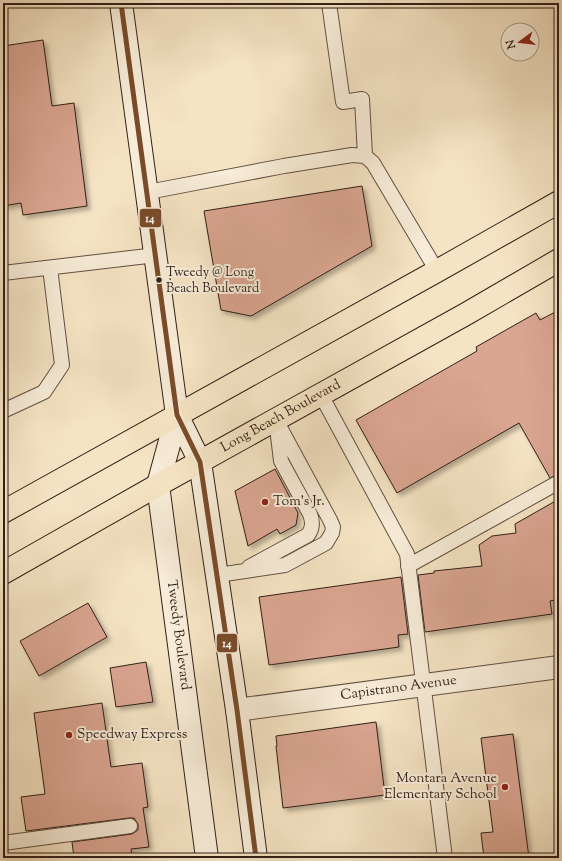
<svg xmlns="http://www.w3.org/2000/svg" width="562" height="861" font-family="'Sorts Mill Goudy',serif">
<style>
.building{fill:#daa591;stroke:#311f17;filter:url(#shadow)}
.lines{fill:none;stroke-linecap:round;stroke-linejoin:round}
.lane-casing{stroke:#625042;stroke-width:16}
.street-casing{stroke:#625042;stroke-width:24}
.secondary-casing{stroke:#311f17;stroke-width:24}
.primary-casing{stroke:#311f17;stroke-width:24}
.lane{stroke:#f8edd9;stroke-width:14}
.street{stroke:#f8edd9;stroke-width:22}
.secondary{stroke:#f8edd9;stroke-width:22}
.primary{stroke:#f5e4c4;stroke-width:22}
.bus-1-casing{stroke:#f8edd9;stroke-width:8}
.bus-1{stroke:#7a4b2a;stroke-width:5}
.bus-dot{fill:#311f17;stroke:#f8edd9;stroke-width:1.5}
.poi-dot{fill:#8f2418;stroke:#f8edd9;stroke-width:1.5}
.labels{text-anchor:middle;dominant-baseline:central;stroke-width:4;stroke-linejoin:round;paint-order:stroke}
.bus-label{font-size:13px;fill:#311f17;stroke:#f8edd9;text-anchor:start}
.street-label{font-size:14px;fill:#311f17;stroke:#f8edd9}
.poi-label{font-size:14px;fill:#311f17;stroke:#f8edd9;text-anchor:start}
.line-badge{stroke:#f8edd9;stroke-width:1.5}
.badge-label{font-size:11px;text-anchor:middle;font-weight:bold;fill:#fff}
</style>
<defs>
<filter id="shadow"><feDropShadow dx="3.5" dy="3.5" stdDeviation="2" flood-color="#0004"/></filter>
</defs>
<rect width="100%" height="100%" fill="#f5e4c4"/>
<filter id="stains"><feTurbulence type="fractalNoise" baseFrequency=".005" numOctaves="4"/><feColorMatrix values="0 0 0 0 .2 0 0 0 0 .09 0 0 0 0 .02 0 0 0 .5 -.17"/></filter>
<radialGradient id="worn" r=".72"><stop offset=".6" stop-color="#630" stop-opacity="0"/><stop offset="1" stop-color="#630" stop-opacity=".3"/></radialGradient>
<path class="building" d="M43,40l9,66 22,-3 13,103 -64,9 -2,-12 -18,3v-160z
M362,186l10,60 -121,70 -30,-6 -17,-99z
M559,310v164l-9,4 -31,-55 -122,70 -41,-73 121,-69 -1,-4 60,-34 4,7z
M275,469l23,44 -2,12 -16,9 -3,-5 -29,17 -13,-55z
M559,499v100l-9,2 2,13 -127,18 -7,-57 16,-2v-2l48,-5 -3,-21 13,-9 24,-3 -1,-9z
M401,577l7,57 -10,1 1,12 -130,18 -10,-68z
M88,603l19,34 -68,39 -19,-35z
M146,662l7,40 -37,5 -6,-39z
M102,703l9,64 31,-4 6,44 -5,1 6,39 -18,2 1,7 -5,1v1h-53l-2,-16 60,-8 6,-4v-6l-4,-6h-5l-103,13 -5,-34 24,-3 -11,-81z
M376,722l9,73 -102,13 -7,-62h1l-1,-10z
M513,734l16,124h-45l-3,-25 12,-1 -12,-94z"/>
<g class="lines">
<g class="lane-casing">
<path id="lane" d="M329,3l14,99 19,-3 3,57
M148,192l136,-26 68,-11 13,1 8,7 64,108
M3,273l153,-18
M321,395l86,159 38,304
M3,411l41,-19 18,-27 -12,-97
M408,566l151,-84
M249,567l59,-32c5,-7 5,-13 2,-21l-29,-53 -4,-33
M218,575l67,-10 41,-22 6,-10 1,-6 -3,-7 -54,-100
M3,843l127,-17"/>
</g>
<g class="street-casing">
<g id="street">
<path id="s1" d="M237,710l322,-43"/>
</g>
</g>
<g class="secondary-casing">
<g id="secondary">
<path d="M121,3l56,412 23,47 37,248 19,148"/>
<path id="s2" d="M177,415l-19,70 49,373"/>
</g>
</g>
<g class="primary-casing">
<g id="primary">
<path d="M3,512l434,-241 122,-69"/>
<path id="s3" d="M3,573l155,-88 308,-171 93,-54"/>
</g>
</g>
<use href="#lane" class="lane"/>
<use href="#street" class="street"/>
<use href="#secondary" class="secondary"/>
<use href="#primary" class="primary"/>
<g class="bus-1-casing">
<path id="bus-1" d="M121,3l56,412 23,47 37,248 19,148"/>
</g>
<use href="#bus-1" class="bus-1"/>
</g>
<circle class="bus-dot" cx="159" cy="280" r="3.5"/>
<g class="poi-dot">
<circle cx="265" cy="502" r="4"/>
<circle cx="69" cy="735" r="4"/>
<circle cx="505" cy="787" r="4"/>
</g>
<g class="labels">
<g class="bus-label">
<text x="166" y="273">Tweedy @ Long<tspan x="166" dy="16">Beach Boulevard</tspan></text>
</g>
<g class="street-label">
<text stroke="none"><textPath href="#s3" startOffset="319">Long Beach Boulevard</textPath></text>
<text stroke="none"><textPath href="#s2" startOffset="224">Tweedy Boulevard</textPath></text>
<text stroke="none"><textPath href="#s1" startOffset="163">Capistrano Avenue</textPath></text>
</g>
<g class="poi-label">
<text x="273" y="502">Tom's Jr.</text>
<text x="77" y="735">Speedway Express</text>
<text x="497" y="779" text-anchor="end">Montara Avenue<tspan x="497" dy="16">Elementary School</tspan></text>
</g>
</g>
<g class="line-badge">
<rect x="139" y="208" width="23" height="20" rx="4" fill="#7a4b2a"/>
<rect x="216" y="633" width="22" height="20" rx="4" fill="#7a4b2a"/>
</g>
<g class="badge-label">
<text x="150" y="222">14</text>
<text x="227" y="647">14</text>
</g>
<rect width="562" height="861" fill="none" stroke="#f5e4c4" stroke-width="16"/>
<rect x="4" y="4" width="554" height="853" fill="none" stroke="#311f17" stroke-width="2"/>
<rect x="8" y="8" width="546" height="845" fill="none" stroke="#311f17"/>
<g transform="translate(520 42) rotate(255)"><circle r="19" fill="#f8edd9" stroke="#a89b8b"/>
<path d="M0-3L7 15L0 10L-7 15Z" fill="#8f2418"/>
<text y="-6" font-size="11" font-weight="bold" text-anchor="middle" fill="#311f17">N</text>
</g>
<rect width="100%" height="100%" filter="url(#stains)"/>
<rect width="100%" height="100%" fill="url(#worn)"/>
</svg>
